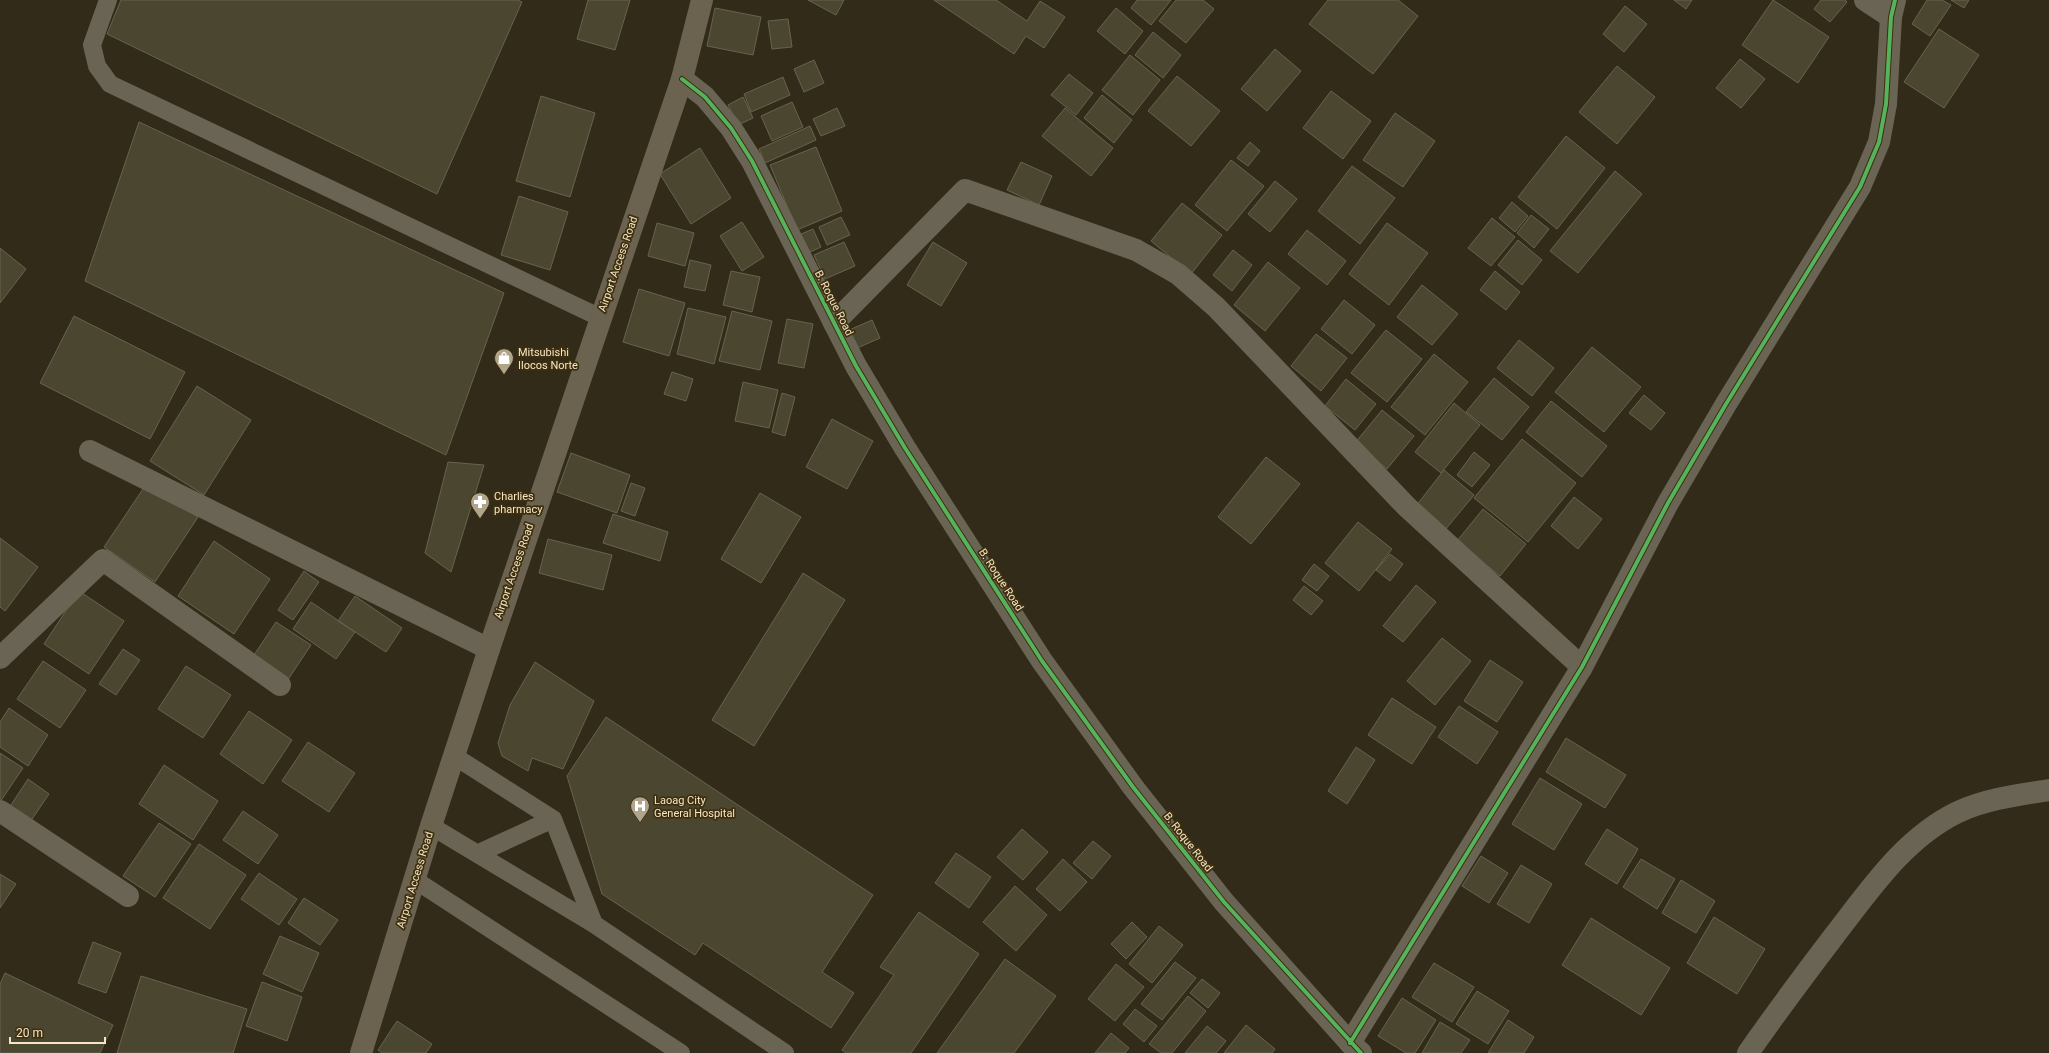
<svg xmlns="http://www.w3.org/2000/svg" width="2049" height="1053" font-family="Roboto,sans-serif">
<style>
.building{fill:#4b4630;stroke:#67634e}
.lines{fill:none;stroke-linecap:round;stroke-linejoin:round}
.service{stroke:#6a6455;stroke-width:18}
.minor{stroke:#6a6455;stroke-width:22}
.tertiary{stroke:#6a6455;stroke-width:22}
.primary{stroke:#6b6250;stroke-width:22}
.cycleway-casing{stroke:#3e2f0e;stroke-width:6}
.cycleway{stroke:#56b35d;stroke-width:4}
.labels{text-anchor:middle;dominant-baseline:central;stroke-width:3.5;stroke-linejoin:round;paint-order:stroke}
.street-label{font-size:11px;fill:#f4e5c7;stroke:#3e2f0e}
.poi-label{font-size:11px;fill:#f4e5c7;stroke:#3e2f0e;text-anchor:start}
</style>
<rect width="100%" height="100%" fill="#332b19"/>
<path class="building" d="M121,0h397l4,2 -85,192 -330,-160z
M588,0h42l-15,50 -38,-11z
M808,0h36l-8,15z
M934,0h62l31,21 13,-20 25,16 -21,31 -18,-12 -12,18z
M1137,0h34l-20,25 -20,-17z
M1176,0h27l11,9 -28,34 -27,-22z
M1328,0h70l20,16 -45,58 -64,-50z
M1674,0h18l-6,9z
M1773,0l56,37 -31,46 -56,-38z
M1821,0h24l2,2 -17,20 -16,-13z
M1927,0h15l9,5 -21,31 -18,-12z
M1951,0h18l-5,8z
M1625,6l22,18 -23,28 -21,-18z
M715,8l46,9 -8,38 -46,-9z
M1116,8l27,23 -18,23 -28,-23z
M788,19l4,28 -20,2 -4,-28z
M1939,29l40,26 -35,53 -40,-26z
M1153,32l28,23 -18,23 -28,-23z
M1275,49l26,22 -34,40 -26,-22z
M1130,55l30,25 -27,35 -31,-25z
M1740,59l25,20 -24,29 -25,-20z
M814,60l10,23 -20,9 -10,-23z
M1617,66l38,31 -38,47 -38,-32z
M1069,74l24,19 -17,22 -25,-20z
M1177,76l43,35 -29,35 -43,-35z
M783,77l7,18 -39,17 -7,-18z
M1331,91l40,30 -28,38 -40,-31z
M1102,95l30,25 -18,23 -30,-25z
M541,96l54,17 -25,84 -54,-16z
M743,97l10,21 -15,7 -10,-20z
M792,102l11,25 -31,14 -11,-25z
M837,108l8,18 -24,10 -8,-17z
M1065,108l48,40 -22,28 -49,-40z
M1395,113l40,28 -32,46 -40,-27z
M139,122l365,171 -58,162 -361,-174z
M810,126l6,14 -51,23 -6,-14z
M1566,136l39,32 -48,61 -39,-32z
M1250,142l10,9 -12,15 -11,-8z
M816,147l26,64 -45,19 -27,-65z
M700,148l31,50 -40,26 -31,-50z
M1231,160l33,26 -37,45 -32,-26z
M1021,162l31,14 -13,29 -32,-15z
M1352,166l43,32 -35,46 -42,-33z
M1615,171l27,23 -64,79 -28,-22z
M1275,181l22,18 -27,33 -22,-18z
M519,196l49,16 -18,58 -49,-15z
M1512,202l16,14 -13,16 -16,-14z
M1182,203l40,32 -31,39 -40,-33z
M1531,215l18,14 -15,19 -17,-15z
M841,217l9,18 -23,10 -8,-18z
M1492,218l23,19 -24,29 -23,-18z
M742,222l22,35 -22,14 -22,-35z
M657,223l37,10 -9,33 -37,-10z
M1387,223l41,30 -39,52 -40,-31z
M813,229l8,18 -13,6 -9,-18z
M1307,230l39,31 -19,24 -39,-31z
M1518,240l24,20 -20,25 -24,-20z
M844,242l11,24 -30,13 -11,-24z
M933,242l34,21 -26,43 -34,-21z
M0,248l26,21 -26,34z
M1233,250l19,15 -20,26 -19,-16z
M690,260l21,5 -6,26 -21,-4z
M1268,262l32,26 -35,43 -31,-26z
M731,271l29,6 -8,35 -29,-7z
M1495,271l25,21 -14,18 -26,-20z
M1422,285l36,29 -26,31 -35,-28z
M639,289l46,14 -16,53 -46,-14z
M1344,300l31,25 -23,29 -31,-25z
M688,308l38,9 -12,47 -37,-10z
M732,311l40,10 -12,49 -41,-9z
M74,316l111,56 -35,67 -110,-56z
M787,319l26,5 -9,44 -26,-5z
M872,320l8,18 -25,11 -8,-18z
M1386,330l36,29 -35,43 -36,-29z
M1316,334l31,24 -26,33 -30,-25z
M1519,340l35,28 -22,28 -35,-28z
M1592,347l49,40 -37,45 -49,-40z
M1434,354l34,28 -43,53 -34,-28z
M672,372l21,7 -7,22 -22,-7z
M1494,378l35,29 -27,33 -36,-28z
M1346,379l30,25 -21,26 -30,-24z
M743,382l35,8 -9,38 -34,-7z
M197,386l54,34 -47,75 -54,-34z
M782,393l13,4 -10,39 -13,-4z
M1644,395l21,18 -14,17 -22,-17z
M1551,401l56,45 -25,31 -56,-45z
M1454,403l26,22 -39,48 -26,-21z
M1382,410l32,26 -27,33 -32,-26z
M832,419l41,22 -26,48 -41,-22z
M1522,439l54,44 -48,59 -54,-44z
M1474,452l16,13 -18,22 -15,-12z
M571,453l59,22 -13,38 -60,-21z
M1266,457l34,27 -49,60 -33,-27z
M448,462l36,3 -33,107 -26,-19z
M1444,470l30,25 -29,35 -29,-24z
M147,483l51,34 -43,65 -51,-35z
M631,483l14,5 -10,28 -14,-5z
M760,493l41,24 -40,66 -40,-24z
M1574,497l28,22 -24,30 -27,-23z
M1483,509l43,35 -26,32 -43,-35z
M613,514l55,18 -8,29 -57,-18z
M1358,522l34,27 -33,42 -34,-28z
M0,538l38,29 -33,44 -5,-4z
M548,539l64,16 -9,35 -64,-17z
M214,541l56,38 -36,55 -56,-38z
M1390,554l13,10 -13,17 -14,-11z
M1314,564l15,12 -12,15 -15,-11z
M304,571l15,11 -26,38 -15,-10z
M803,573l42,27 -91,146 -42,-26z
M1416,585l20,17 -33,40 -20,-16z
M1304,586l19,15 -12,14 -18,-15z
M79,591l45,30 -35,53 -45,-30z
M355,596l47,32 -16,24 -48,-31z
M311,602l44,30 -19,27 -43,-30z
M276,622l35,23 -26,39 -35,-23z
M1442,638l29,23 -36,44 -28,-24z
M123,649l17,11 -24,35 -17,-11z
M1490,660l33,22 -26,40 -33,-21z
M43,661l43,29 -26,38 -43,-29z
M535,662l59,39 -31,68 -31,-11 -4,13 -26,-15 -4,-13 12,-38z
M186,666l45,29 -28,43 -45,-29z
M1392,698l44,29 -24,37 -44,-29z
M1459,706l39,26 -21,32 -39,-27z
M9,708l39,27 -20,31 -28,-19v-25z
M249,711l43,29 -29,44 -43,-30z
M606,717l267,178 -51,77 32,21 -23,35 -128,-85 -8,12 -93,-61 -35,-118z
M1566,738l60,37 -21,33 -59,-36z
M308,742l47,31 -26,39 -47,-31z
M1356,747l19,13 -28,44 -19,-13z
M0,753l23,15 -23,34z
M164,765l54,36 -25,39 -54,-36z
M1540,778l42,26 -28,46 -42,-26z
M28,779l21,15 -21,31 -21,-14z
M243,811l35,24 -20,29 -35,-24z
M159,823l32,21 -36,53 -32,-21z
M1022,829l26,23 -25,28 -26,-23z
M1607,829l31,20 -21,35 -32,-20z
M1093,841l18,15 -19,23 -19,-16z
M199,844l47,31 -36,54 -47,-31z
M956,853l35,24 -22,31 -34,-25z
M1481,856l27,17 -19,30 -27,-17z
M1063,859l24,23 -27,29 -24,-22z
M1641,859l34,20 -18,30 -34,-22z
M1521,865l31,19 -23,39 -32,-19z
M259,873l38,26 -18,26 -38,-26z
M0,874l16,10 -16,24z
M1681,880l34,21 -19,32 -34,-20z
M1015,886l32,29 -31,36 -33,-29z
M304,898l34,22 -18,25 -32,-22z
M919,912l60,42 -68,99h-65l-4,-3 52,-75 -14,-8z
M1714,917l51,32 -28,45 -50,-31z
M1591,918l79,50 -29,47 -79,-50z
M1132,922l15,15 -21,22 -15,-15z
M1159,926l24,19 -31,38 -23,-19z
M280,936l39,17 -17,39 -39,-18z
M93,942l28,11 -15,40 -28,-10z
M1005,959l51,37 -42,57h-77z
M1175,962l21,16 -34,42 -21,-16z
M1434,963l40,24 -22,35 -40,-25z
M1116,964l28,23 -29,34 -27,-22z
M5,973l108,52 -13,28h-100v-69z
M141,976l106,33 -14,44h-116z
M1202,979l18,14 -12,15 -18,-15z
M262,982l40,15 -15,44 -41,-15z
M1477,991l32,20 -21,33 -32,-20z
M1188,996l18,15 -34,42h-11l-12,-9z
M1402,998l34,22 -21,33h-9l-28,-17z
M1135,1009l22,17 -13,16 -21,-18z
M1508,1020l26,17 -10,16h-36z
M397,1021l35,23 -6,9h-44l-4,-3z
M1440,1022l30,18 -9,13h-39z
M1246,1025l29,24 -3,4h-48z
M1207,1026l19,15 -10,12h-31z
M1111,1033l18,15 -4,5h-30z"/>
<g class="lines">
<path class="service" d="M108,0l-16,45 5,21 13,18 489,233
M454,756l99,63 41,105
M431,826l163,98 191,129
M479,853l74,-34
M415,880l266,173"/>
<path class="minor" d="M1865,0l26,17
M834,323l131,-133 171,60 42,24 38,33 191,200 175,160
M90,451l399,198
M0,658l103,-98 177,125
M0,811l128,85
M1350,1043l11,10
M1748,1053c28,-40 57,-79 86,-117 35,-45 70,-98 124,-124 28,-13 60,-17 91,-22"/>
<path class="tertiary" d="M682,79l23,18 26,31 21,33 104,205 49,82 137,213 91,126 91,115 126,141 232,-376 86,-164 58,-99 134,-217 19,-45 7,-38 5,-87 4,-17"/>
<path class="primary" d="M361,1053l70,-227 58,-177 193,-570 20,-79"/>
<g class="cycleway-casing">
<path id="cycleway" d="M682,79l23,18 26,31 21,33 104,205 49,82 137,213 91,126 91,115 137,151
M1350,1043l232,-376 86,-164 58,-99 134,-217 19,-45 7,-38 5,-87 4,-17"/>
</g>
<use href="#cycleway" class="cycleway"/>
</g>
<defs>
<g id="shop-pin" transform="scale(1)"><path d="M0 17L-7.5 6A9.5 9.5 0 1 1 7.5 6Z" fill="#b0a48a" stroke="#3e2f0e"/><path d="M-5-2.5h2.3a2.7 3.5 0 0 1 5.4 0H5L5.5 6h-11ZM-1.5-2.5h3a1.5 2.3 0 0 0-3 0Z" fill="#fff"/></g>
<g id="pharmacy-pin" transform="scale(1)"><path d="M0 17L-7.5 6A9.5 9.5 0 1 1 7.5 6Z" fill="#b0a48a" stroke="#3e2f0e"/><path d="M-2-6h4v4h4v4h-4v4h-4v-4h-4v-4h4Z" fill="#fff"/></g>
<g id="hospital-pin" transform="scale(1)"><path d="M0 17L-7.5 6A9.5 9.5 0 1 1 7.5 6Z" fill="#b0a48a" stroke="#3e2f0e"/><path d="M-5-5h3v3.5h4V-5h3V5h-3V1.5h-4V5h-3Z" fill="#fff"/></g>
</defs>
<g fill-rule="evenodd">
<use href="#shop-pin" x="504" y="358"/>
<use href="#pharmacy-pin" x="480" y="502"/>
<use href="#hospital-pin" x="640" y="806"/>
</g>
<g class="labels">
<g class="street-label">
<text transform="translate(618 264) rotate(-71)">Airport Access Road</text>
<text transform="translate(834 303) rotate(63)">B. Roque Road</text>
<text transform="translate(514 571) rotate(-71)">Airport Access Road</text>
<text transform="translate(1001 580) rotate(57)">B. Roque Road</text>
<text transform="translate(1188 842) rotate(52)">B. Roque Road</text>
<text transform="translate(415 880) rotate(-73)">Airport Access Road</text>
</g>
<g class="poi-label">
<text x="518" y="352">Mitsubishi<tspan x="518" dy="13">Ilocos Norte</tspan></text>
<text x="494" y="496">Charlies<tspan x="494" dy="13">pharmacy</tspan></text>
<text x="654" y="800">Laoag City<tspan x="654" dy="13">General Hospital</tspan></text>
</g>
</g>
<path d="M10 1037v6h95v-6" fill="none" stroke="#f4e5c7" stroke-width="2"/>
<text x="16" y="1037" font-size="12" fill="#f4e5c7" stroke="#3e2f0e" stroke-width="3" paint-order="stroke">20 m</text>
</svg>
